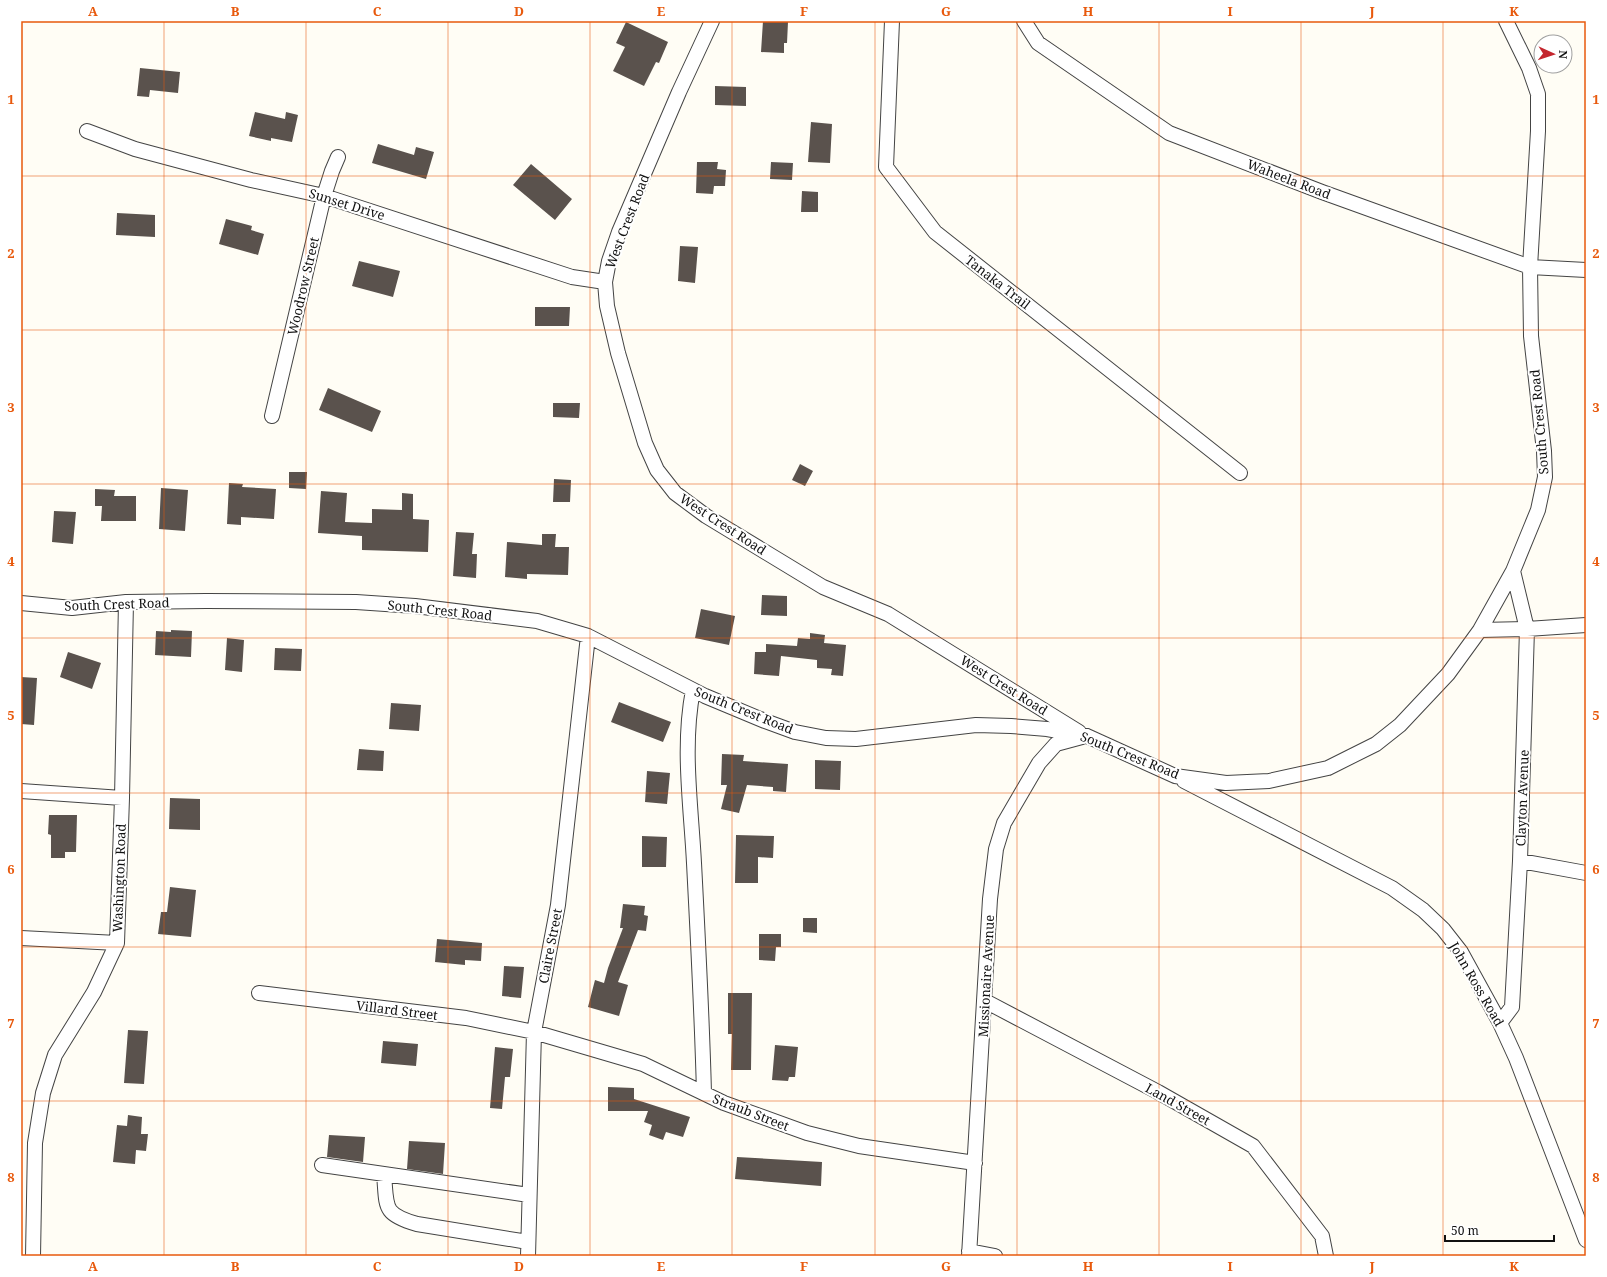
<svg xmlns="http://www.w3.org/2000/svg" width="1607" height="1277" font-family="'Noto Serif',serif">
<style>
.building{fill:#5a524d}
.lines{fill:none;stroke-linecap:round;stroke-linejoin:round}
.minor-casing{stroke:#444;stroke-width:16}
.minor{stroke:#fff;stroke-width:14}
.grid{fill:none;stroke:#e8590c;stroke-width:1;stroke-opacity:0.55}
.labels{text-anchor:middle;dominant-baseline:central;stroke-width:4;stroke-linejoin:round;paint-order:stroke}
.street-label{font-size:13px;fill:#111;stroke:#fff}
.neatline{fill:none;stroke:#e8590c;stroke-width:1.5}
.grid-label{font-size:13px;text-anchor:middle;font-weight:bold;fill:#e8590c}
</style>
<rect width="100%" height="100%" fill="#fffdf5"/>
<path class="building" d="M763,21l25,1 -1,21h-3v10l-23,-1z
M626,22l42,20 -9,21 -3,-1 -12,24 -31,-15 12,-24 -9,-4z
M140,68l40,4 -2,21 -28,-3 -1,7 -12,-1z
M715,86l31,1v19l-31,-1z
M255,112l30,7 1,-7 12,3 -6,27 -21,-4v3l-22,-5z
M811,122l21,2 -2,39 -22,-1z
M378,144l36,11 2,-8 18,5 -8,27 -54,-16z
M697,162h21l-1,7 9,1 -1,16h-11l-1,8 -17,-1z
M771,162l22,1 -1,17 -22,-1z
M531,164l41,35 -17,21 -42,-35z
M802,191l16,1v20h-17z
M117,213l38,2v22l-39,-2z
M226,219l26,7 -1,4 13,4 -6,21 -39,-11z
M680,246l18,1 -3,36 -17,-2z
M359,261l41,10 -7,26 -41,-11z
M535,307h35l-1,19h-34z
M328,388l53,23 -9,21 -53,-22z
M553,403h27l-1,15 -26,-1z
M800,464l13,7 -8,15 -13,-6z
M289,472h18l-1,17 -17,-1z
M554,479l17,1 -1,22h-17z
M229,483l14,1 -1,3 34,2 -2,30 -33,-2v8l-14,-1z
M161,488l27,2 -3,41 -26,-2z
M95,489l20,1 -1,6h22v25h-35l1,-15h-7z
M321,491l26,2 -2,29 27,1v-14l30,1v-17l11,1v25l16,1 -1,32 -66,-2v-14l-44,-3z
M54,511l22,1 -3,32 -21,-2z
M456,532l18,1 -2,21h5l-1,24 -23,-2z
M542,534h14l-1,13h14l-1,28 -41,-1v5l-22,-2 2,-35 35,3z
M762,595l25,1v20l-26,-1z
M701,609l34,7 -6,29 -34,-7z
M171,630l21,1 -1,26 -36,-2 1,-24 15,1z
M810,633l15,2 -1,8 22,2 -3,31 -12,-1 1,-6 -15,-1v-8l-36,-4 -2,20 -25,-2 1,-22h11v-8l31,2 1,-8 12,1z
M227,638l17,2 -2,32 -17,-2z
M275,648l27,1 -1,22 -27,-1z
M68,652l33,11 -9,26 -32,-12z
M21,677l16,1 -3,47 -13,-1z
M619,702l52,20 -8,20 -52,-20z
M391,703l30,2 -2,26 -30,-2z
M359,749l25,2 -1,20 -26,-1z
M722,754l22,1 -1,6 45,3 -2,28 -13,-1v-4l-26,-2 -8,28 -18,-4 6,-24h-6z
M815,760l26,1 -1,29 -25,-1z
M647,771l23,2 -3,31 -22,-2z
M170,798l30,1v31l-31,-1z
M49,815h28l-1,37h-11v6h-14v-23l-3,-1z
M736,835l38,1 -1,22 -15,-1v26h-23z
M642,836l25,1 -1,30h-24z
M170,887l26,3 -5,47 -33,-3 3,-22h6z
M623,904l22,2 -1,9 4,1 -2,15 -8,-1 -20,52 10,3 -9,31 -31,-9 7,-27 9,3 4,-15 15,-40h-3z
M803,918h14v15l-14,-1z
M759,934h22v13h-5l-1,14 -16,-1z
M437,939l45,4 -1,18 -16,-1v5l-30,-3z
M504,966l20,1 -3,31 -19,-2z
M728,993h24l-1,77h-20l1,-36h-4z
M128,1030l20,1 -4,53 -20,-1z
M383,1041l35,3 -2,22 -35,-3z
M775,1045l23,2 -3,30h-6l-1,4 -16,-1z
M495,1047l18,2 -3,28h-5l-3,32 -12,-1z
M608,1087l26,1v11l56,18 -7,20 -17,-5 -3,8 -14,-5 3,-10 -8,-3 4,-11h-40z
M128,1115l14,2 -1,17h7l-2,17 -10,-1 -1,14 -22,-2 4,-37 10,1z
M329,1135l36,2 -2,25 -36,-5z
M409,1141l36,2 -2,31 -36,-5z
M737,1157l85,5 -1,24 -86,-7z"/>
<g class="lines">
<g class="minor-casing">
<path id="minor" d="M712,21l-33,71 -60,140 -10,29 -4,21 2,24 11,47 27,90 12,27 18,23 31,23 117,71 65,27 191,118
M892,21l-6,146 49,65 305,241
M1024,21l14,22 131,90 153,59 208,75 56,3
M87,131l48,18 116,31 73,16 248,81 33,5
M272,416l52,-220 8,-25 6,-14
M21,603l51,5 54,-6 80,-1 150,1 59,4 122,15 51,15 117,60 60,25 30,11 31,6 30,1 120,-14 35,1 36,3 40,7 88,40 51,7 43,-2 59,-13 48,-24 24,-19 48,-51 32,-44 33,-59 25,-61 7,-33 -1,-26 -13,-115 -1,-69 8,-136v-37l-9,-26 -23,-47
M1480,630l47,-1 59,-4
M693,690c-11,57 -2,115 1,173 4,76 8,153 10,230
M1184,781l208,107 31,22 20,19 18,23 39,71 16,35 70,182
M21,791l101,7
M1520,861l66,12
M21,938l96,5
M259,993l207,25 68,14 109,32 81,39 83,30 52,13 116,17
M985,1001l173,91 95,54 69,90 4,20
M1500,1023l12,-16 8,-146 7,-232 -14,-58
M322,1165l207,30
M384,1174c3,33 -2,40 33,50l111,18
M969,1251l26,5
M33,1256l2,-113 8,-50 12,-38 39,-63 23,-49 5,-145 4,-196
M528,1256l6,-224 24,-127 30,-269
M969,1256l21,-357 6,-50 8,-26 35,-60 17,-19 26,-7"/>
</g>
<use href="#minor" class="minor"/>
</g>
<path class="grid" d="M164,21v1235M306,21v1235M448,21v1235M590,21v1235M732,21v1235M875,21v1235M1017,21v1235M1159,21v1235M1301,21v1235M1443,21v1235M21,176h1565M21,330h1565M21,484h1565M21,638h1565M21,793h1565M21,947h1565M21,1101h1565"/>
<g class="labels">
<g class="street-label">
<text transform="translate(1289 179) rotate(21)">Waheela Road</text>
<text transform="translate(347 204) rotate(17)">Sunset Drive</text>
<text transform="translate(627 221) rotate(-69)">West Crest Road</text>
<text transform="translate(998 282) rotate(38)">Tanaka Trail</text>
<text transform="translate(303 286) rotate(-77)">Woodrow Street</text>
<text transform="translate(1539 422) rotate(-95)">South Crest Road</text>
<text transform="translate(723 524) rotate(33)">West Crest Road</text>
<text transform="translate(117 604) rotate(-2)">South Crest Road</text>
<text transform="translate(440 610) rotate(6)">South Crest Road</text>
<text transform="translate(1004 685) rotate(32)">West Crest Road</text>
<text transform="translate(744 710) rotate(22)">South Crest Road</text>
<text transform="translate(1130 755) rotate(22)">South Crest Road</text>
<text transform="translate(1522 798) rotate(-88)">Clayton Avenue</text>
<text transform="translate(119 878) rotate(-88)">Washington Road</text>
<text transform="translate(550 946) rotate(-79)">Claire Street</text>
<text transform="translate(986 976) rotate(-87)">Missionaire Avenue</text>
<text transform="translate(1477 984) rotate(60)">John Ross Road</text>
<text transform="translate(397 1010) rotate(7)">Villard Street</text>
<text transform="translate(1178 1104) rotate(29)">Land Street</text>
<text transform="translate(751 1112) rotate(21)">Straub Street</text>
</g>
</g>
<rect width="1607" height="1277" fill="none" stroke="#ffffff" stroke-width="44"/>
<g transform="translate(1553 54) rotate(93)"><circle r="19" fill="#ffffff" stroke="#a0a0a0"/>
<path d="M0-3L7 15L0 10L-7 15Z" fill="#c4262e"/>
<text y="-6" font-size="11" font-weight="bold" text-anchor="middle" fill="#111111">N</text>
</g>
<path d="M1445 1235v6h109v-6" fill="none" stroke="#111111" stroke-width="2"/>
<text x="1451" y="1235" font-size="12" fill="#111111" stroke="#ffffff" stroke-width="3" paint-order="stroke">50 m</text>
<rect x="22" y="22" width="1563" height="1233" class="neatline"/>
<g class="grid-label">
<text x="93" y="16">A</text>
<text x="235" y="16">B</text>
<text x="377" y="16">C</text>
<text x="519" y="16">D</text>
<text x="661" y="16">E</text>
<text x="804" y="16">F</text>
<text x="946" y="16">G</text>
<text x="1088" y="16">H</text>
<text x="1230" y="16">I</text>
<text x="1372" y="16">J</text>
<text x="1514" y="16">K</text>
<text x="11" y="104">1</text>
<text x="1596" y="104">1</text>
<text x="11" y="258">2</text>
<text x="1596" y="258">2</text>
<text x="11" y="412">3</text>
<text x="1596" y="412">3</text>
<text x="11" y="566">4</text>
<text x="1596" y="566">4</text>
<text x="11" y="720">5</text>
<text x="1596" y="720">5</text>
<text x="11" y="874">6</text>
<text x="1596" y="874">6</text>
<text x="11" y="1028">7</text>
<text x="1596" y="1028">7</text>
<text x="11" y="1182">8</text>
<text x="1596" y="1182">8</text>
<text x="93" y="1271">A</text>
<text x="235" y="1271">B</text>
<text x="377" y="1271">C</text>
<text x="519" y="1271">D</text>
<text x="661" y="1271">E</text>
<text x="804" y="1271">F</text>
<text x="946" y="1271">G</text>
<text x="1088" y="1271">H</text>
<text x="1230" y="1271">I</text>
<text x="1372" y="1271">J</text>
<text x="1514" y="1271">K</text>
</g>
</svg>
